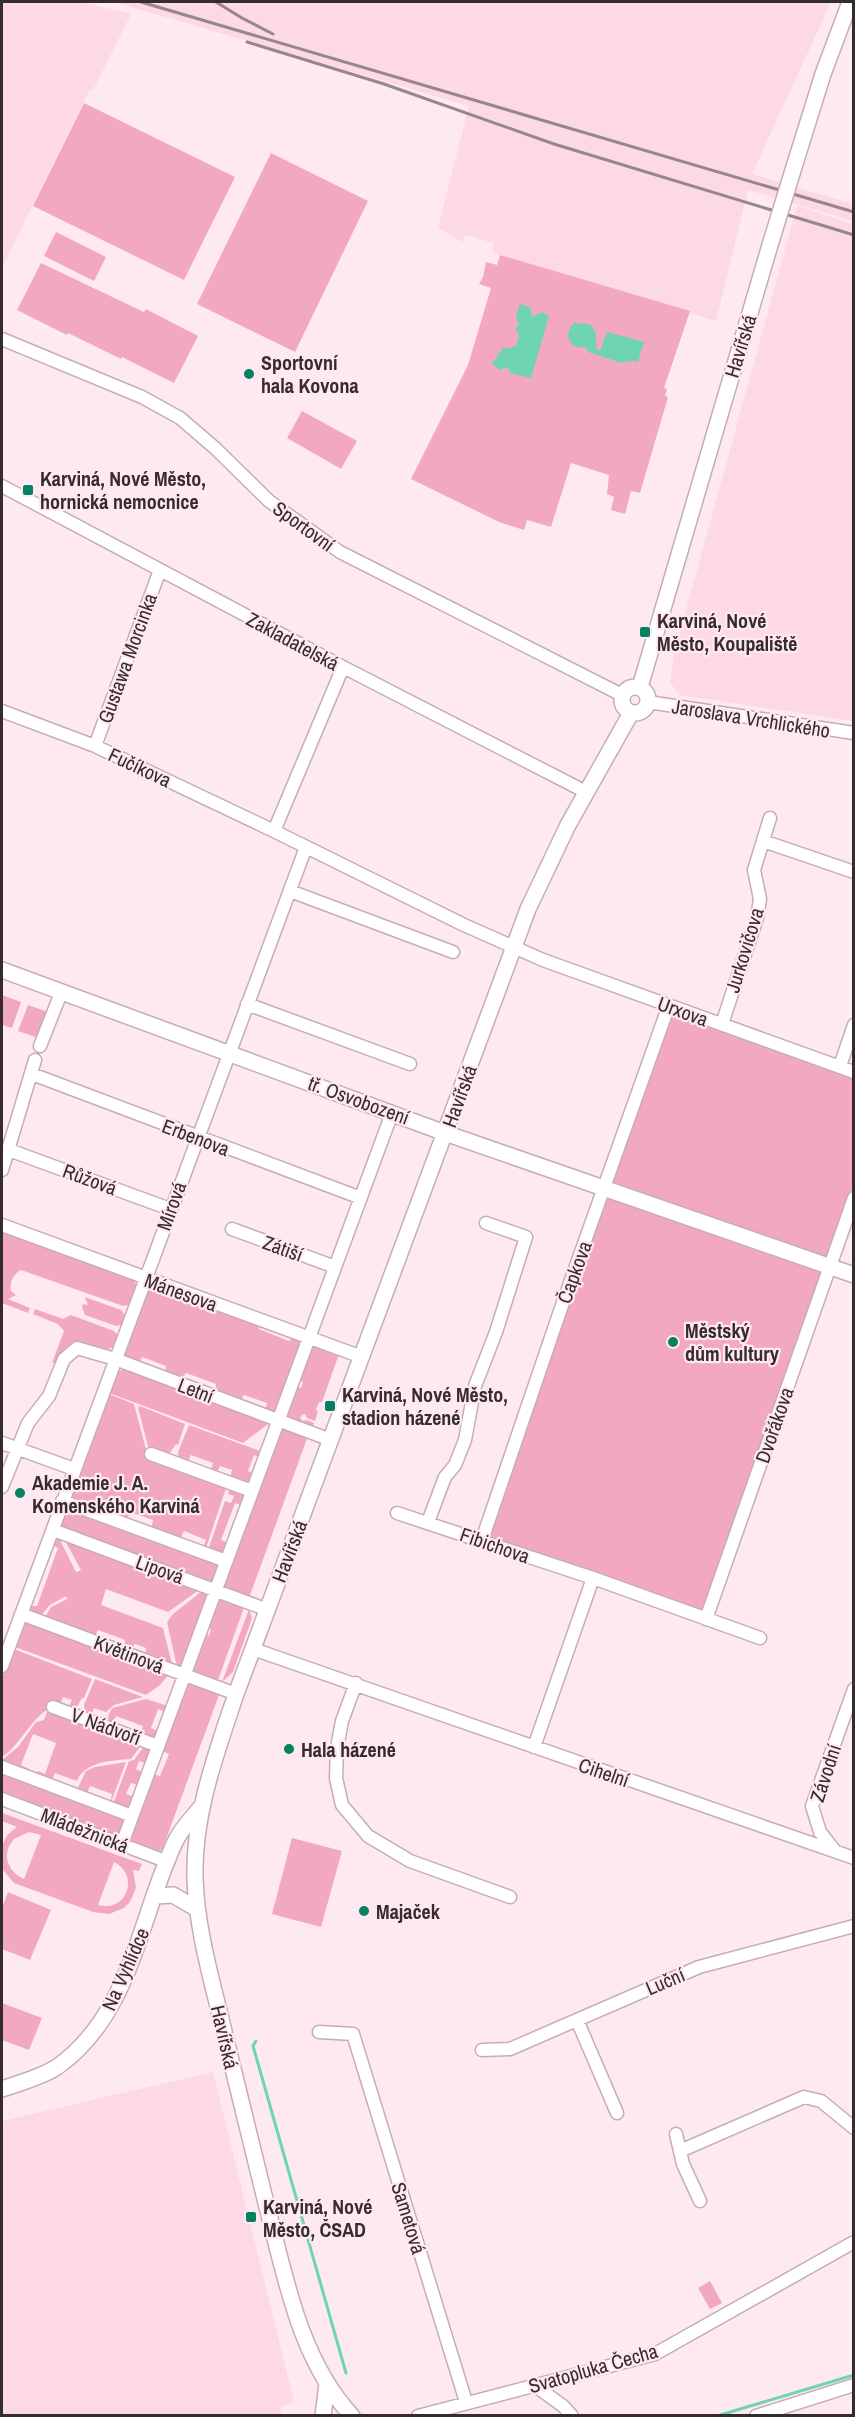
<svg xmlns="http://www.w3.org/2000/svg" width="855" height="2417" font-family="'Archivo Narrow',sans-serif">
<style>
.built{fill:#fcd9e4}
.green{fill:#f3a8c2;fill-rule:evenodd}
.water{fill:#6ed5b0}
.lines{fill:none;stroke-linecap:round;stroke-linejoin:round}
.stream{stroke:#6ed5b0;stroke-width:3}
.minor-casing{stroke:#c6adb5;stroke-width:15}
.tertiary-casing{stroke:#c6adb5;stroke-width:18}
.minor{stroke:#fff;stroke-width:12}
.tertiary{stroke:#fff;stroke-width:15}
.rail{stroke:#96878c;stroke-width:3}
.tertiary-bridge-casing{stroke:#c6adb5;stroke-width:18;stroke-linecap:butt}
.tertiary-bridge{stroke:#fff;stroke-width:15}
.poi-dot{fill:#048262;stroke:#ffe9f0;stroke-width:2}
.labels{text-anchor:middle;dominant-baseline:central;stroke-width:4.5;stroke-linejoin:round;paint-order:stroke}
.street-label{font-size:20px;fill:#362c2f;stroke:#ffe9f0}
.poi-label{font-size:20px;font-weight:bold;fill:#362c2f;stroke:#ffe9f0;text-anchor:start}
</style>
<rect width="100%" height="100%" fill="#ffe9f0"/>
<path class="built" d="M2,2h79l50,12 -38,76 -3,-1 -88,178z
M114,2h717l-79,172 101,30v17l-105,-31 -32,131 -215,-66 -8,-3v-9l-28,-8 -2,7 -25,-14 31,-122z
M797,206l56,18v497l-174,-26 -9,-13 5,-32z
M213,2072l81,330 -14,5 2,9 -280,-1v-294z"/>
<path class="green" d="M84,103l151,74 -51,103 -151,-74z
M271,153l97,48 -73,151 -98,-48z
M56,232l50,25 -12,24 -50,-25z
M500,255l190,56 -26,77 3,1 -2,7 3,1 -28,96 -9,-2 -6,23 -14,-4 3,-13 -7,-3 2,-19 -38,-12 -20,64 -24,-7 -3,10 -25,-8 -88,-43 57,-114 23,-77 -12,-4 4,-7 3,-15 11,3z
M41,263l103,49 2,-3 52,27 -24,47 -52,-26 -1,2 -53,-26 -1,2 -50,-25z
M302,411l55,30 -16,28 -54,-31z
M2,995l19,7 -9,26 -10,-3z
M28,1005l20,7 -9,26 -21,-7z
M672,1011l181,65v110l-150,425 -215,-74z
M2,1229l130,48 4,7 -7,21 -6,1 -102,-36c-7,3 -12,13 -10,21l5,4 -8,4 22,9 -2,5 -26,-10z
M153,1286l105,38 1,5 30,12 4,-4 8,6 -26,70 -10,-3 2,-7 -23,-8 -3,5 -25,-7v-9l-30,-11 -4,6 -17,-6 1,-7 -24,-9 -3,6 -13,-5 -3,-6 24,-63z
M85,1297l36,13 4,5 -4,10 -5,1 -31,-11 -3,-8 1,-3 5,1z
M35,1309l28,10 8,-4 43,16 4,4 -5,12 -10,4c-11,-4 -28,-14 -38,-3 -3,4 -5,10 -8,14l-5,1 12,-32 -6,-7 -25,-10z
M317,1346l22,8 -17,48h-3l-3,8 2,1 -3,10 -8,-3 -2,-4 -3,1 -2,3 3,3 4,-1 7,3 -2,6 -22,-8 -5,-5 8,-30 8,2 2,-6 -7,-3 14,-32z
M126,1368l143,54 -1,2 -25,19 -134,-50 8,-21z
M109,1394l25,10 12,45 -2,5 83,31 -22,66 -2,-3 3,-8 -22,-9 -4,8 -29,-10 2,-9 -23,-8 -3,8 -4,-1 3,-9 -23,-8 -3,7 -27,-9 -2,-7z
M140,1406l45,18 -7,21 -2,-1 -7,10 -20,-4 -11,-42z
M189,1425l74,27 -2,6 -7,-3 -6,16 7,3 -7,10 -18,-6 2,-8 -12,-4 -3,7 -6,-2 2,-8 -22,-8 -4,8 -8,-3 -1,-8z
M282,1428l26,8 -59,162 -27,-11z
M230,1488l14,6 -1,12 -8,-3 -14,37 8,3 -7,11 -14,-4 17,-49 6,2 3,-7 -6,-2z
M69,1508l147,53 3,8 -5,11 -7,2 -144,-54 -3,-8 5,-10z
M59,1538l17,34 5,-2 -17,-31 135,51 -31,22 -62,-23 -5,16 62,23 9,36 -27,-10 1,-6 -11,-4 -4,6 -7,-3 1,-7 -27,-10 -3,6 -50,-19 6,-10 16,-8 -1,-3 -16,9 -10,12 -7,-4 -3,-7h7l21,-58 -6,-3z
M202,1591l5,5 -23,68 -7,3 -10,-45 6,-8z
M219,1598l26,7 -28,78 -25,-11 -2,-4 12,-35 7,3 2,-7 -7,-2z
M249,1609l3,9 -2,6 -17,48 -11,10z
M27,1622l142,52 -9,11 -14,10 -131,-48 7,-22z
M14,1649l78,30 -8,19h-2l-5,9 -9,2 4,-9 -9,-3 -3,9c-23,-1 -38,39 -58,51v-79z
M95,1679l48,18 -29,8 -8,7 -12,-4 -3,8 -6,-2 -1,-9z
M188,1682l29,10 2,3 -57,155 -9,2 -23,-9 -2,-9 25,-60 7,2 9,-22 -7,-3 20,-63z
M146,1699l22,7 -3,6 -7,-3 -7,19 7,3 -3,8 -14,-6 2,-7 -27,-10 -4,8 -7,-1 7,-15z
M53,1709l89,35 -11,15c-18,1 -47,3 -54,22l-22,-8 -3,7 -17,-7 3,-2 7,3 11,-31 -23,-9 -12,31 8,4 -2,4 -25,-8v-5l16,-13 18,-25 8,-2 3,-8 4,1z
M145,1745l6,4 -3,15 -9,-3 -3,8 6,3 2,4 -4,-1 -3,7 4,1 -3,2 -7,-2 -5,11 8,3 -5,12 -16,-5 16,-43 5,-1z
M126,1762l-16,43 2,-11 -22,-8 -3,7 -11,-1 10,-21 9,-4z
M2,1770l120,46 3,8 -5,10 -4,2 -114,-40z
M2,1813l140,51 -3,7 -6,-1 3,18 -6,14 -6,6 -15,6 -16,-2 -79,-29 -12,-14c-1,-19 -2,-31 15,-42l-15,-6zM29,1832l12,3 -17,44c-17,-8 -23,-25 -10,-40zM114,1862c26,13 13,51 -16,43z
M292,1838l50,13 -21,76 -49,-13z
M8,1892l43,18 -21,50 -28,-11v-41z
M2,2003l40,15 -13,32 -27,-10z
M710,2281l12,22 -12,6 -12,-21z"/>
<path class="water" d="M520,304l10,3 2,10 10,-5 7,4 -18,62 -21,-5 -2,-6 -8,3 -8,-6 11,-16h9l5,-4 2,-9 -4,-6 4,-5 -3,-7z
M576,322l2,2c18,-4 19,11 18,24l4,3 7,-19 37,10 -6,20c-8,-3 -13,2 -22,0v-1l-28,-9 -2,-5c-18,4 -24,-16 -10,-25z"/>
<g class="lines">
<path class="stream" d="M256,2041l-3,5 93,327
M717,2416l137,-41"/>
<g class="minor-casing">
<path id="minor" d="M2,339l140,58 38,21 35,30 54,53 71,51 282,143
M2,486l341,181 243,125
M648,702l206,31
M2,711l93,35 179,85 190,94 79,35 311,112
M95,746l65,-176
M274,831l69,-164
M763,841l91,31
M290,891l163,61
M247,1004l163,60
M722,1024l35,-106 3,-19 -6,-29 16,-52
M40,1046l21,-53
M840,1066l14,-41
M32,1074l329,124
M9,1150l161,59
M2,1170l33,-110
M2,1225l360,132
M232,1229l103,38
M2,1443l72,26
M151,1454l101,37
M2,1487l26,-64 21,-27 15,-37 13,-11 38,11 216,81
M62,1501l164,60
M397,1513l196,65 167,60
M428,1522l17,-45 10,-12 10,-25 10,-54 21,-54 30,-95 -40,-14
M53,1530l215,80
M482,1540l78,-229 109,-306
M21,1614l215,80
M706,1619l148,-421
M253,1649l601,209
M2,1666l304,-819
M356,1683l-14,38 -5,27 -1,30 6,27 26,31 42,25 100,36
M53,1707l105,39
M534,1747l59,-169
M2,1767l130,49
M2,1799l166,63
M122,1844l270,-731
M835,1851l-15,-19 -8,-26 42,-117
M577,2020l40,93
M319,2032l34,2 113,368
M482,2050l28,-1 189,-82 155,-41
M676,2134l7,30 17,37
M680,2151l124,-54 17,4 33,27
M534,2385l29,21 9,10
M418,2416l237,-62 199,-112
M756,2416l98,-31"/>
</g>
<g class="tertiary-casing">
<path id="tertiary" d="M794,167l29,-93 27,-72
M622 700a13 13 0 1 1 26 0a13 13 0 1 1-26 0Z
M640,687l130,-442
M2,970l443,163 409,142
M155,1896l18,-1 24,14
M2,2089c17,-6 40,-12 55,-22 75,-53 82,-150 119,-227 6,-12 17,-23 25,-33
M323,2416l4,-32
M352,2416c-53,-57 -67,-141 -86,-213 -13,-55 -27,-109 -40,-163 -12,-53 -29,-106 -31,-161 -2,-64 21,-125 41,-185l292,-785 40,-84 63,-112"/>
</g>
<use href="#minor" class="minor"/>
<use href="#tertiary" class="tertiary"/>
<path class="rail" d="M141,2l713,210
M216,2l26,16 31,16
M247,42l137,42 170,60 300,91"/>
<g class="tertiary-bridge-casing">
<path id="tertiary-bridge" d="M770,245l24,-78"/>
</g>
<use href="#tertiary-bridge" class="tertiary-bridge"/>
</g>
<g class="poi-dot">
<circle cx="249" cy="374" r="6"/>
<rect x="22" y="484" width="12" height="12" rx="3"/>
<rect x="639" y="626" width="12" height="12" rx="3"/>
<circle cx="673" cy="1342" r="6"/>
<rect x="324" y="1400" width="12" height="12" rx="3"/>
<circle cx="20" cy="1493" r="6"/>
<circle cx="289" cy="1749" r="6"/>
<circle cx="364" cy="1911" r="6"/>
<rect x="245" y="2211" width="12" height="12" rx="3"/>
</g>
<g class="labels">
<g class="street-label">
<text transform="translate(740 346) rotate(-73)">Havířská</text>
<text transform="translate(304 526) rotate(36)">Sportovní</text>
<text transform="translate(293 641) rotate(28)">Zakladatelská</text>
<text transform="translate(127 658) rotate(-70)">Gustawa Morcinka</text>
<text transform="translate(751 718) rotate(9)">Jaroslava Vrchlického</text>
<text transform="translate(140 767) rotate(25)">Fučíkova</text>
<text transform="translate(744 950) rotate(-73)">Jurkovičova</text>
<text transform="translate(683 1011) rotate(20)">Urxova</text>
<text transform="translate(459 1096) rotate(-70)">Havířská</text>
<text transform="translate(359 1100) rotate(20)">tř. Osvobození</text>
<text transform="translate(196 1137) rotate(21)">Erbenova</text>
<text transform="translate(90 1179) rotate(20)">Růžová</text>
<text transform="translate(171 1206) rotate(-70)">Mírová</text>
<text transform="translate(283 1248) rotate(20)">Zátiší</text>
<text transform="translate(574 1272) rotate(-70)">Čapkova</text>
<text transform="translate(181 1292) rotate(20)">Mánesova</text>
<text transform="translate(196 1390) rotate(21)">Letní</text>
<text transform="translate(774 1425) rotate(-71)">Dvořákova</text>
<text transform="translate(495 1545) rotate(19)">Fibichova</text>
<text transform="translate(289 1551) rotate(-69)">Havířská</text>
<text transform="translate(160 1569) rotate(20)">Lipová</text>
<text transform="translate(129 1654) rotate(21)">Květinová</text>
<text transform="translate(106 1726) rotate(20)">V Nádvoří</text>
<text transform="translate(604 1772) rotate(19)">Cihelní</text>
<text transform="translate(825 1773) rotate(-72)">Závodní</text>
<text transform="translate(85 1830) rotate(21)">Mládežnická</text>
<text transform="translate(125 1969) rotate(-66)">Na Vyhlídce</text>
<text transform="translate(665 1981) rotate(-23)">Luční</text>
<text transform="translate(225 2037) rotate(77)">Havířská</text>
<text transform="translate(409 2218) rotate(73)">Sametová</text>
<text transform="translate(593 2368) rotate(-16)">Svatopluka Čecha</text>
</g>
<g class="poi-label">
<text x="261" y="362">Sportovní<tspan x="261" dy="23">hala Kovona</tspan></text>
<text x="40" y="478">Karviná, Nové Město,<tspan x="40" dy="23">hornická nemocnice</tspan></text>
<text x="657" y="620">Karviná, Nové<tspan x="657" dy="23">Město, Koupaliště</tspan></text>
<text x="685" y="1330">Městský<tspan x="685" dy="23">dům kultury</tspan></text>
<text x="342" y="1394">Karviná, Nové Město,<tspan x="342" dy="23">stadion házené</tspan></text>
<text x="32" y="1482">Akademie J. A.<tspan x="32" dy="23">Komenského Karviná</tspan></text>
<text x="301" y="1749">Hala házené</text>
<text x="376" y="1911">Majaček</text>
<text x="263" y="2206">Karviná, Nové<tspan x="263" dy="23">Město, ČSAD</tspan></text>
</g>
</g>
<rect width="855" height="2417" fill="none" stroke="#362c2f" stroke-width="6"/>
</svg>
